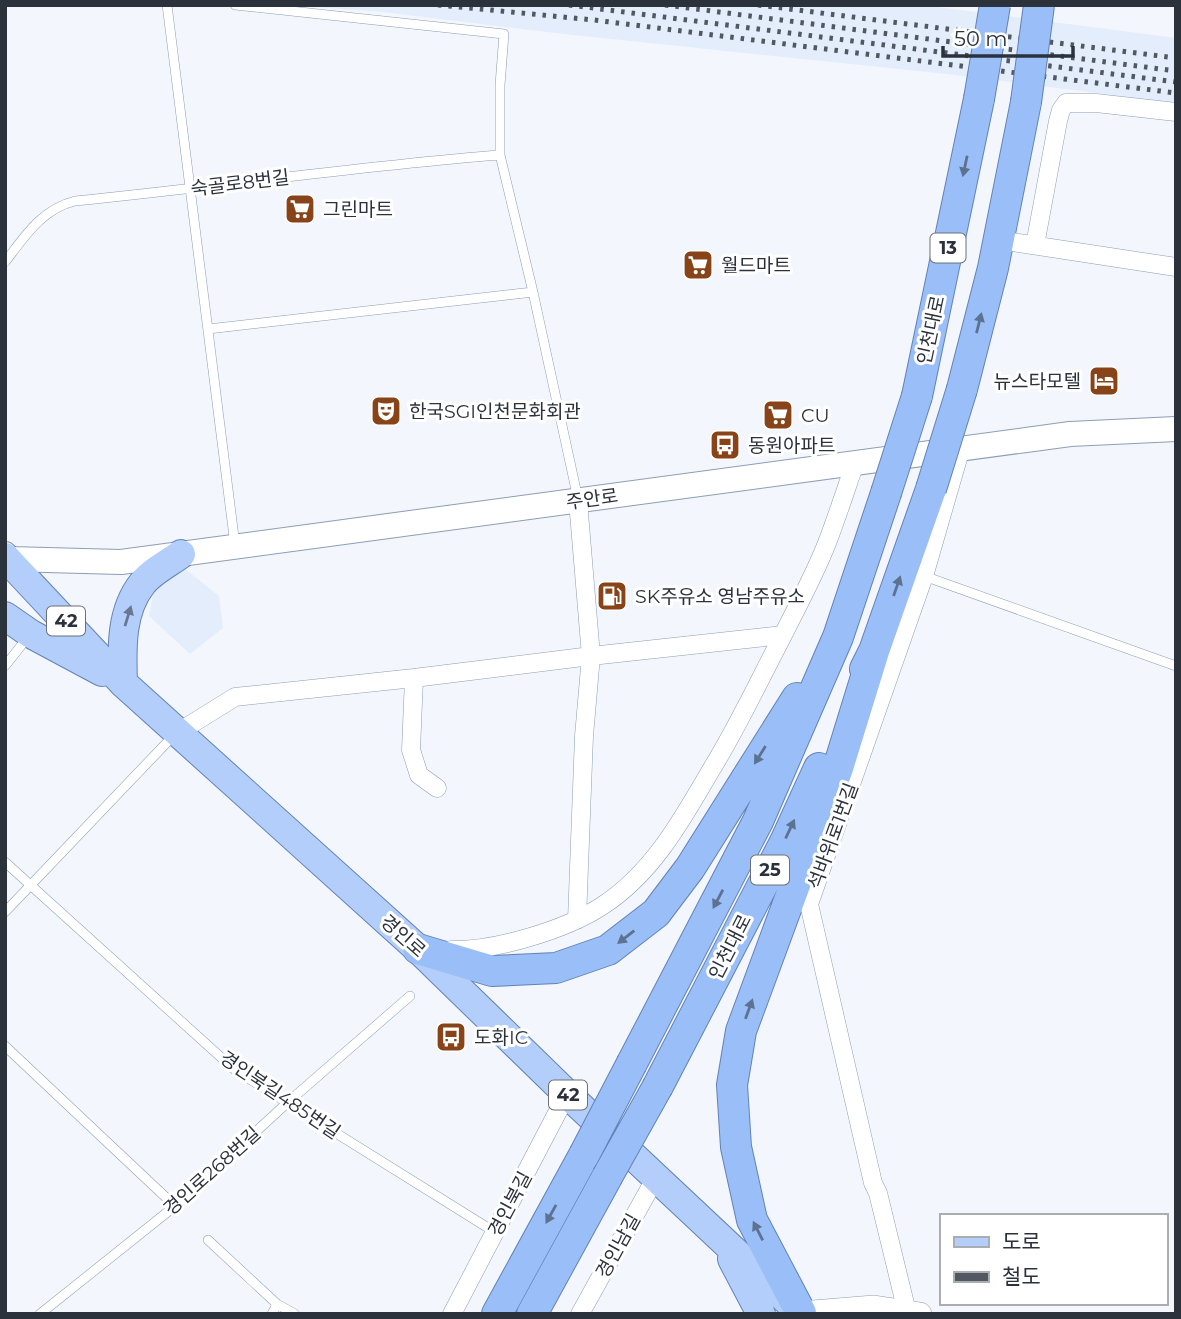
<svg xmlns="http://www.w3.org/2000/svg" width="1181" height="1319" font-family="Montserrat,'Noto Sans KR',sans-serif">
<style>
.built{fill:#e4edfb}
.lines{fill:none;stroke-linecap:round;stroke-linejoin:round}
.service-casing{stroke:#8d9db7;stroke-width:10}
.minor-casing{stroke:#8d9db7;stroke-width:19}
.tertiary-casing{stroke:#8d9db7;stroke-width:24}
.secondary-casing{stroke:#8d9db7;stroke-width:26}
.primary-casing{stroke:#6282b6;stroke-width:30}
.trunk-casing{stroke:#6282b6;stroke-width:32}
.service{stroke:#fff;stroke-width:9}
.minor{stroke:#fff;stroke-width:18}
.tertiary{stroke:#fff;stroke-width:23}
.secondary{stroke:#fff;stroke-width:24}
.primary{stroke:#b3cefa;stroke-width:28}
.trunk{stroke:#9abef8;stroke-width:30}
.rail{stroke:#525861;stroke-width:5;stroke-dasharray:3.5 7;stroke-linecap:butt}
.trunk-bridge-casing{stroke:#6282b6;stroke-width:32;stroke-linecap:butt}
.trunk-bridge{stroke:#9abef8;stroke-width:30}
.oneway{fill:#5d7191}
.oneway2{fill:#687892}
.labels{text-anchor:middle;dominant-baseline:central;stroke-width:6;stroke-linejoin:round;paint-order:stroke}
.shield{fill:#fff;stroke:#6b7076;stroke-width:2}
.shield-label{font-size:18px;font-weight:bold;fill:#2b323c}
.street-label{font-size:19px;fill:#2b323c;stroke:#fff}
.poi-label{font-size:19px;fill:#2b323c;stroke:#fff;text-anchor:start}
</style>
<rect width="100%" height="100%" fill="#f3f6fc"/>
<path class="built" d="M290,5h632l254,33v65l-229,-29 -383,-40 -181,-22z
M180,565l39,31 4,32 -33,26 -41,-38 7,-37z"/>
<g class="lines">
<g class="service-casing">
<path id="service" d="M167,5l68,540
M235,5l269,29 -4,51v70l33,137 45,207
M5,262c20,-26 37,-53 70,-61 142,-14 283,-35 425,-46
M208,329l325,-37
M924,576l252,90
M5,666l23,-29
M5,862l230,208 250,156
M5,912l170,-178
M5,1046l170,160
M208,1240l69,64 18,10
M40,1314l135,-108 112,-103 123,-107
M272,1314l5,-10"/>
</g>
<g class="minor-casing">
<path id="minor" d="M999,240l177,27
M1035,245l23,-124 3,-11 5,-7h30l80,9
M177,733l58,-36 179,-19
M437,788l-18,-13 -8,-25 3,-72 177,-22 192,-21
M577,920l7,-184 7,-80 -13,-155
M451,950c44,1 114,-20 151,-44 50,-32 80,-86 109,-136 26,-42 47,-87 70,-131 16,-32 33,-63 46,-96 10,-26 19,-54 28,-80
M907,1312l-29,-119 -5,-10 -64,-279 115,-328 37,-128
M452,1314l115,-220
M580,1314l76,-137"/>
</g>
<g class="tertiary-casing">
<path id="tertiary" d="M801,1313l73,-6 46,7"/>
</g>
<g class="secondary-casing">
<path id="secondary" d="M5,554l4,5 112,3 949,-128 106,-5"/>
</g>
<g class="primary-casing">
<path id="primary" d="M5,557l118,126 295,266 149,145 227,213
M5,616l26,18 71,38
M123,683c-1,-33 -3,-71 19,-99 9,-12 27,-21 39,-30
M732,1259l29,55"/>
</g>
<g class="trunk-casing">
<path id="trunk" d="M962,389l31,-121 33,-166
M917,396l62,-297
M865,669l9,-18 57,-162
M418,949l74,22 64,-3 52,-18 48,-37 34,-45 107,-170
M632,1063l126,-242 80,-184 48,-144
M658,1086l127,-244 34,-74
M801,1313l-49,-93 -16,-73 -4,-62 9,-54 97,-263 36,-117
M497,1314l87,-159
M532,1314l75,-137"/>
</g>
<use href="#service" class="service"/>
<use href="#minor" class="minor"/>
<use href="#tertiary" class="tertiary"/>
<use href="#secondary" class="secondary"/>
<use href="#primary" class="primary"/>
<use href="#trunk" class="trunk"/>
<path class="rail" d="M438,5l156,15 582,73
M569,5l607,77
M665,5l511,66
M758,5l418,53"/>
<g class="trunk-bridge-casing">
<path id="trunk-bridge" d="M979,99l16,-94
M1026,102l13,-97
M931,489l31,-100
M886,493l31,-97
M584,1155l48,-92
M607,1177l51,-91"/>
</g>
<use href="#trunk-bridge" class="trunk-bridge"/>
</g>
<defs><path id="oneway-solid" d="M-6-.8H1V-3.2L6.5 0L1 3.2V.8H-6Z" transform="scale(1.75)"/></defs>
<g class="oneway">
<use href="#oneway-solid" transform="translate(965 166) rotate(102)"/>
<use href="#oneway-solid" transform="translate(979 323) rotate(-76)"/>
<use href="#oneway-solid" transform="translate(897 586) rotate(-71)"/>
<use href="#oneway-solid" transform="translate(760 755) rotate(122)"/>
<use href="#oneway-solid" transform="translate(790 829) rotate(-65)"/>
<use href="#oneway-solid" transform="translate(718 899) rotate(118)"/>
<use href="#oneway-solid" transform="translate(626 937) rotate(142)"/>
<use href="#oneway-solid" transform="translate(749 1009) rotate(-70)"/>
<use href="#oneway-solid" transform="translate(551 1214) rotate(119)"/>
<use href="#oneway-solid" transform="translate(758 1231) rotate(-117)"/>
</g>
<use class="oneway2" href="#oneway-solid" transform="translate(128 616) rotate(-73)"/>
<defs>
<g id="supermarket-square" transform="scale(1.575)"><rect x="-9" y="-9" width="18" height="18" rx="4" fill="#884418" stroke="#fff"/><path d="M-6-5.5h2.5l.6 2H6L4.5 2H-2.5L-4.4-4H-6ZM-1.5 3.2a1.3 1.3 0 1 0 .1 0ZM3 3.2a1.3 1.3 0 1 0 .1 0Z" fill="#fff"/></g>
<g id="hotel-square" transform="scale(1.575)"><rect x="-9" y="-9" width="18" height="18" rx="4" fill="#884418" stroke="#fff"/><path d="M-6-4.5h1.5V1H6V5H4.5V3h-9V5H-6ZM-4 0a1.8 1.8 0 1 1 3.6 0ZM.5 0V-2.5h3Q6-2.5 6 0Z" fill="#fff"/></g>
<g id="theatre-square" transform="scale(1.575)"><rect x="-9" y="-9" width="18" height="18" rx="4" fill="#884418" stroke="#fff"/><path d="M-5-5.5Q0-4 5-5.5V0Q5 5 0 6Q-5 5-5 0ZM-3.3-2.5H-1v1.5H-3.3ZM1-2.5H3.3v1.5H1ZM-2.8 1Q0 5.5 2.8 1Z" fill="#fff"/></g>
<g id="bus-square" transform="scale(1.575)"><rect x="-9" y="-9" width="18" height="18" rx="4" fill="#884418" stroke="#fff"/><path d="M-5-6H5V4H4V6H2V4H-2V6H-4V4H-5ZM-3.5-4V0h7V-4ZM-3.5 1.2v1.5H-2V1.2ZM2 1.2v1.5H3.5V1.2Z" fill="#fff"/></g>
<g id="fuel-square" transform="scale(1.575)"><rect x="-9" y="-9" width="18" height="18" rx="4" fill="#884418" stroke="#fff"/><path d="M-5.5-6h7V0h2V4h1.3V-2.5L3-4.5l.8-.8L6-3V5H2.5V1h-1V6h-7ZM-4.2-4.7v3.2H.2V-4.7Z" fill="#fff"/></g>
</defs>
<g fill-rule="evenodd">
<use href="#supermarket-square" x="300" y="209"/>
<use href="#supermarket-square" x="698" y="265"/>
<use href="#hotel-square" x="1104" y="381"/>
<use href="#theatre-square" x="386" y="411"/>
<use href="#supermarket-square" x="778" y="415"/>
<use href="#bus-square" x="725" y="445"/>
<use href="#fuel-square" x="612" y="596"/>
<use href="#bus-square" x="451" y="1037"/>
</g>
<g class="labels">
<g class="shield">
<rect x="930.5" y="233.5" width="35" height="29" rx="5"/>
<rect x="47" y="606.5" width="38" height="29" rx="5"/>
<rect x="751" y="855.5" width="38" height="29" rx="5"/>
<rect x="549" y="1080.5" width="38" height="29" rx="5"/>
</g>
<g class="shield-label">
<text x="948" y="248">13</text>
<text x="66" y="621">42</text>
<text x="770" y="870">25</text>
<text x="568" y="1095">42</text>
</g>
<g class="street-label">
<text transform="translate(240 183) rotate(-7)">숙골로8번길</text>
<text transform="translate(931 330) rotate(-78)">인천대로</text>
<text transform="translate(592 499) rotate(-8)">주안로</text>
<text transform="translate(833 836) rotate(-70)">석바위로1번길</text>
<text transform="translate(403 936) rotate(42)">경인로</text>
<text transform="translate(730 947) rotate(-63)">인천대로</text>
<text transform="translate(280 1095) rotate(34)">경인북길485번길</text>
<text transform="translate(212 1171) rotate(-42)">경인로268번길</text>
<text transform="translate(510 1204) rotate(-62)">경인북길</text>
<text transform="translate(618 1246) rotate(-61)">경인남길</text>
</g>
<g class="poi-label">
<text x="323" y="209">그린마트</text>
<text x="721" y="265">월드마트</text>
<text x="1081" y="381" text-anchor="end">뉴스타모텔</text>
<text x="409" y="411">한국SGI인천문화회관</text>
<text x="801" y="415">CU</text>
<text x="748" y="445">동원아파트</text>
<text x="635" y="596">SK주유소 영남주유소</text>
<text x="474" y="1037">도화IC</text>
</g>
</g>
<rect width="1181" height="1319" fill="none" stroke="#2b323c" stroke-width="14"/>
<rect x="940" y="1214" width="228" height="91" fill="#ffffff" stroke="#aaadb1" stroke-width="2"/>
<rect x="954" y="1237" width="35" height="10" fill="#b3cefa" stroke="#aaadb1" stroke-width="2"/>
<text x="1002" y="1249" font-size="21" fill="#2b323c">도로</text>
<rect x="954" y="1272" width="35" height="10" fill="#525861" stroke="#aaadb1" stroke-width="2"/>
<text x="1002" y="1284" font-size="21" fill="#2b323c">철도</text>
<path d="M943 46v10h130v-10" fill="none" stroke="#2b323c" stroke-width="3.5"/>
<text x="954" y="46" font-size="21" fill="#2b323c" stroke="#ffffff" stroke-width="5" paint-order="stroke">50 m</text>
</svg>
